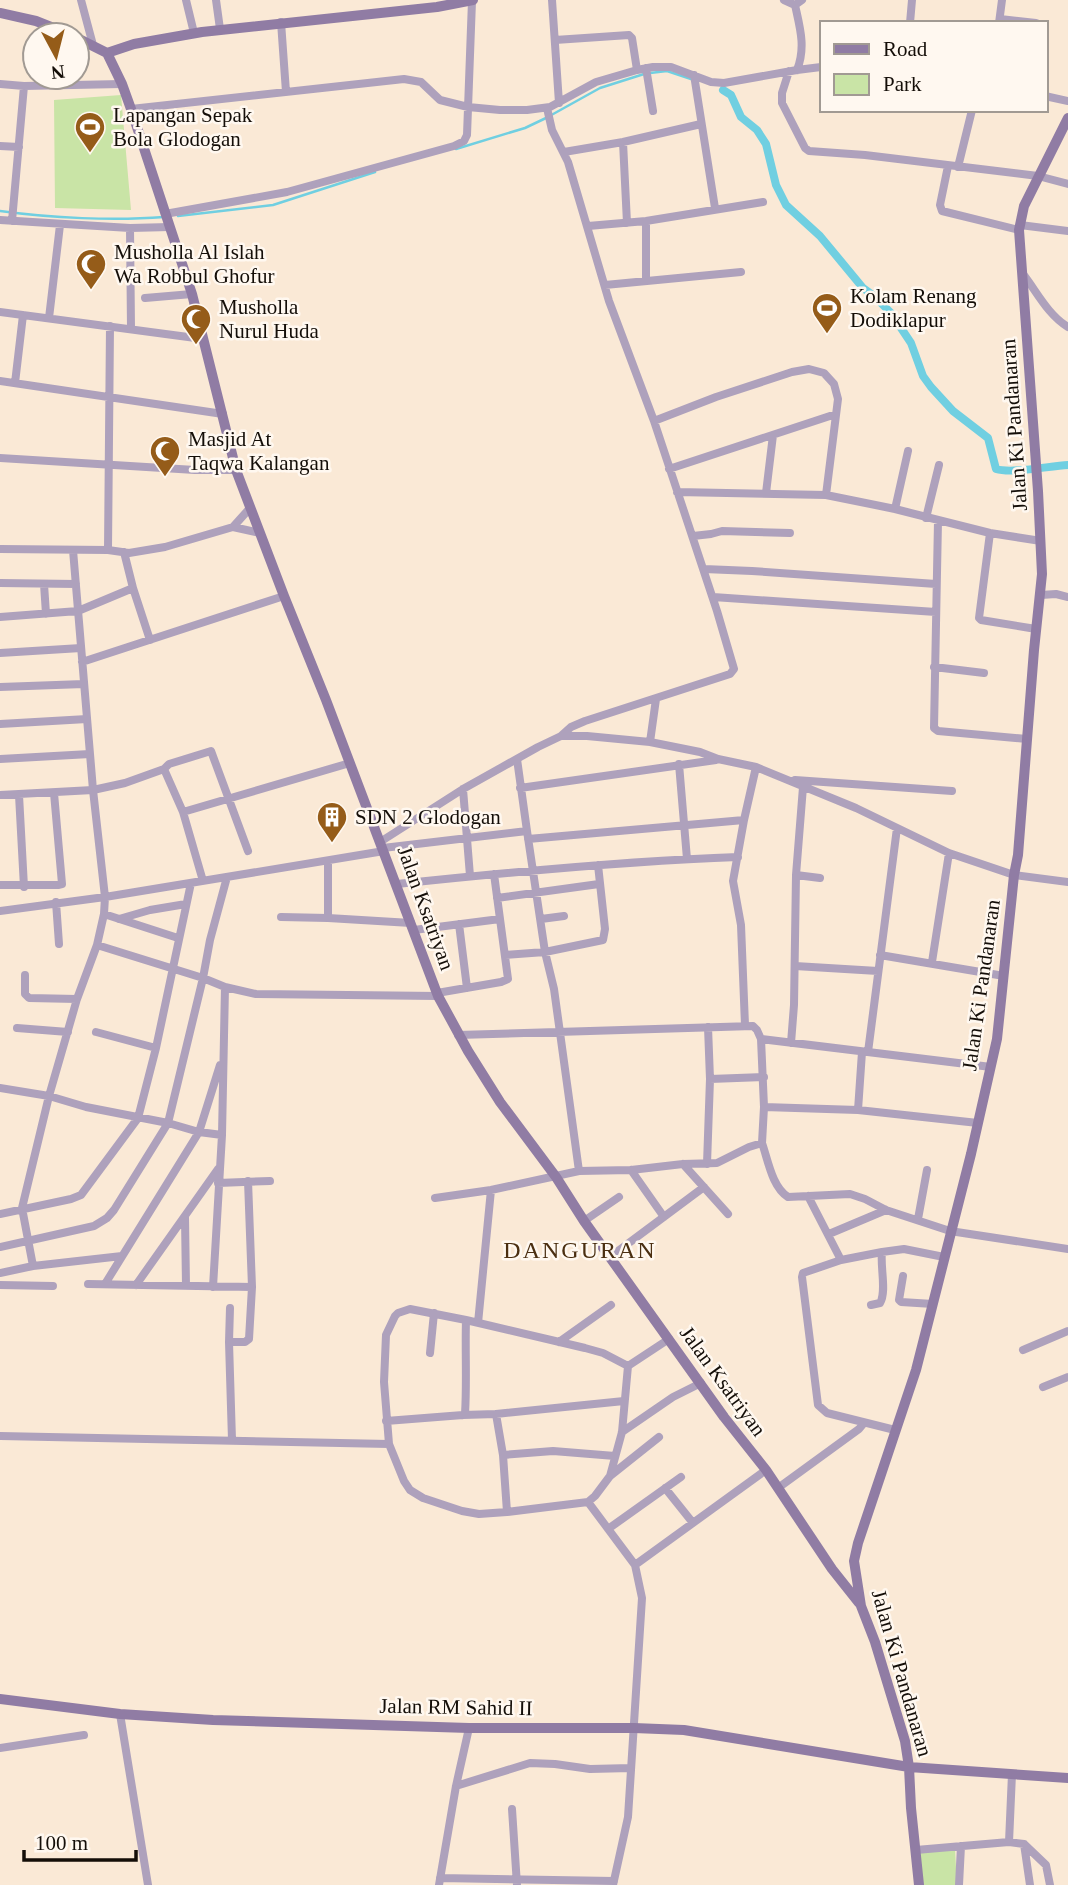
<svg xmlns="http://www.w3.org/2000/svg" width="1068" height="1885" font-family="Georgia,serif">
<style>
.green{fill:#c9e4a6}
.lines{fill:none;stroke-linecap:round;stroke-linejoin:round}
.stream{stroke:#70cfe1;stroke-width:2.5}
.canal{stroke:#70cfe1;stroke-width:8}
.street{stroke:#aea1bc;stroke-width:8}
.secondary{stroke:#907ca4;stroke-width:10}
.labels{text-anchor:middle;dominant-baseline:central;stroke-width:5;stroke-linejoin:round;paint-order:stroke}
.poi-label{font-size:21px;fill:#140e08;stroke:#fff8f0;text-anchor:start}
.street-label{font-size:21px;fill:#140e08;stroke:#fff8f0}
.quarter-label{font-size:24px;letter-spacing:2px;fill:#4b2f11;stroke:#fff8f0}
</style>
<rect width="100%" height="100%" fill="#fae9d6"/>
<path class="green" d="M121,95l10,115 -76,-2 -1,-108z
M955,1849l2,36h-36l-2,-34z"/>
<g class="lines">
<path class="stream" d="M650,73l17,-2 24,8
M456,149l69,-21 21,-10 54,-30 44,-14
M0,211c51,7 113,10 164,6
M178,216l95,-11 102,-33"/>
<path class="canal" d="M723,90l8,5 10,22 16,13 9,14 10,41 10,20 34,31 43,52 11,8 17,17 20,30 12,33 8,11 22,24 35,27 8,31c16,5 53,-3 72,-4"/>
<path class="street" d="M81,0l12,45
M186,0l8,33
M216,0l4,29
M552,0l7,103
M784,0l11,5
M1000,19l36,4
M281,22l5,70
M910,23l2,-23
M999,23l3,-23
M555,40l74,-5 3,3 5,32
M646,68l7,43
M797,70c9,-23 3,-42 -2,-65l7,-5
M789,71l-7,22v10l23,45 4,3 56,4 173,21 30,8
M694,75l21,133
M0,84l24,2 98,-2
M1045,96l23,5
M547,108l5,22 16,32 41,139 45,120 63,190 17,58 -4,5 -145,47 -14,6 -10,9
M131,109l273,-30 17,3 19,18 28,7 32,3h27l23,-3 46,-25 41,-12 16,-3h18l40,15 13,1 73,-13 24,-3
M623,142l4,81
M0,146l19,1
M564,152l59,-10 78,-18
M948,166l-8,39 2,6 77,19
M958,167l14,-57
M165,214l122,-22 167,-46 10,-5 3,-6 5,-134
M0,220l130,8 40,-1
M12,221l12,-135
M1020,225l48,6
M588,226l58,-5 117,-19
M130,228l1,100
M1023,274c14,18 25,41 45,53
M646,280v-59
M605,285l136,-13
M145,298l47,-4
M0,312l203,27
M49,318l11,-93
M0,381l223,33
M15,383l8,-68
M654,421l62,-24 76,-25 17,-3 15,4 10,11 4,15 -12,96 69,14 95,24 51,8
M0,458l195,12h41
M669,469l167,-55
M677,492l149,3
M766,493l7,-58
M895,509l13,-58
M926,518l13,-53
M938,521l-4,207 4,3 89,8
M233,527l17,-19
M990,533l-11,85 2,2 55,9
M693,536l18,-2 11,-3 68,2
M0,549l108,1 21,3 36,-6 68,-20 27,6
M108,550l2,-224
M124,552l9,36 17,52
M704,569l48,2 184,13
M0,583l76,1
M44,584l2,30
M1041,595l15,-1 12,3
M713,597l223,15
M0,617l78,-6 55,-23
M0,653l81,-5
M82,662l202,-66
M934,667l50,6
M0,687l84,-3
M0,724l87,-5
M650,742l6,-43
M0,759l90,-5
M517,759l10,72
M679,764l8,95
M795,780l157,11
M520,788l196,-28
M463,789l7,87
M0,795l93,-5 32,-7 39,-14
M19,795l5,92
M183,812l167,-49
M528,839l216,-19
M380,842l83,-53 75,-42 23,-11h26l63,6 50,10 18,7 38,8 100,41 93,45 65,22 54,7
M383,848l144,-17 18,121 9,37 25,182
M328,861v57
M796,875l24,3
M203,881l-20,-69 -19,-43 5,-5 42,-13 37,100
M397,884c113,-12 227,-23 341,-27
M0,885h58l4,-1 -8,-91
M497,898l102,-14
M56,902l3,42
M0,911l105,-14 279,-46
M104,914l74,24
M281,917l47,1 83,5
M119,919l31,-9 36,-6
M541,919l23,-3
M459,924l8,64
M414,930l86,-11
M97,945l106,33 22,9 31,7 182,2
M505,955l40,-3 58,-12 2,-11 -7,-64
M880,955l124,21
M932,962l17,-109
M795,966l83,5
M25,975v19l4,4 48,1
M437,993l64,-11 7,-3 -14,-105
M745,1025l-4,-100 -8,-44 11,-61 12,-53
M17,1028l51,4
M96,1032l60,16
M458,1035l295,-9 4,4 4,9 3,68 -2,36
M761,1039l230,28
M791,1043l3,-38 2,-130 7,-88
M868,1052l29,-224
M710,1079l54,-2
M0,1088l49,8 37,11 82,16 31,9 23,3
M764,1107l94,3 120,13
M858,1110l4,-58
M683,1164l45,50
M707,1164l3,-85 -2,-52
M631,1170l33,47
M218,1183l52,-2
M808,1196l33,64 41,-8 22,-3 40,8
M435,1198l56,-8 88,-19 52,-1 52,-6 34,-1 32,-16 13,-4c6,17 10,44 26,54l62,-3 15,5 21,11 64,21 118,18
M0,1214l71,-15 10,-4 57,-77 18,-70 35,-165
M185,1217l1,69
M918,1219l9,-49
M584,1221l35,-24
M829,1234l57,-24
M0,1247l94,-21 13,-8 7,-8 54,-87 35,-145 7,-38 17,-63
M610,1257l94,-70
M841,1260l-38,13 -1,4 16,128 9,8 68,17
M33,1266l-11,-58 27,-112 28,-97 20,-54 7,-31 1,-17 -12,-107 -20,-240
M0,1273l33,-7 89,-10
M903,1276l-4,24 2,2 32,2
M88,1284l164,3
M105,1284l94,-152 21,-67
M0,1285l53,1
M136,1285l82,-116
M213,1287l9,-152 3,-148
M871,1305l9,-2c7,-11 0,-36 2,-51
M230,1308l-1,34 3,98
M410,1309l56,11 119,28 18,5 25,13 -6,66 -12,44 -15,20 -7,6 -81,10 -28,2 -17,-3 -39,-13 -13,-8 -6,-9 -15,-37 -5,-62 2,-47 9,-19 3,-3z
M478,1323l13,-133
M229,1342h16l4,-3 3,-52 -4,-106
M559,1342l52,-37
M1023,1350l45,-19
M430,1353l4,-40
M628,1366l41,-27
M1043,1387l25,-10
M496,1414l7,41 4,57
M463,1415l2,-1c2,-32 0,-63 1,-94
M386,1421l77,-6 33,-1 128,-13
M622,1432l51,-35 28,-14
M0,1436l389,8
M503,1455l50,-4 62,5
M610,1476l49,-39
M665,1488l28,35
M778,1488l81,-59 5,-6
M588,1502l47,63 7,33 -14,219 -15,68
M608,1529l73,-52
M635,1565l131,-95
M120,1714l28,171
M0,1748l84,-13
M456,1786l74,-23 25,1 35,5 41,-1
M512,1809l5,76
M1009,1842l3,-68
M1024,1844l6,41
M916,1850l93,-8 15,2 22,21 4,20
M440,1878l174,3
M439,1885l17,-99 13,-58
M959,1885l2,-39"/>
<path class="secondary" d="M0,13l36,8 35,14
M77,38l30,15 27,-9 68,-12 235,-25 36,-7
M107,53l15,31 9,25 61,185 44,176 48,126 42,104 112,296 30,55 32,51 56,75 28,44 140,196 42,53 66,99 27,34
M0,1699l120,15 93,6 256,8h165l50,2 225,37 159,11
M919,1885l-8,-77 -2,-41 -4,-26 -30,-99 -14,-36 -7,-45 4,-18 58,-173 55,-216 26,-115 17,-164 4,-20 16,-205 8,-76 -4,-83 -19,-261 5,-24 44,-88"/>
</g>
<defs>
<g id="stadium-pin" transform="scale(1.575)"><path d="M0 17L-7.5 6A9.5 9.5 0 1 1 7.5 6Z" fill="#955c19" stroke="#fff8f0"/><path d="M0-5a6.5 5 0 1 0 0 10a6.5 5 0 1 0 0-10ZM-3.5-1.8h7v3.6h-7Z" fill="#fff"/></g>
<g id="mosque-pin" transform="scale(1.575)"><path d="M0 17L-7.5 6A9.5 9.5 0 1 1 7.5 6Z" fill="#955c19" stroke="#fff8f0"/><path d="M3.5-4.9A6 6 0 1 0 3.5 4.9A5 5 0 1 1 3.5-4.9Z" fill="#fff"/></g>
<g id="building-pin" transform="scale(1.575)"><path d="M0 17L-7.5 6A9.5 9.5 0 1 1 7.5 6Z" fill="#955c19" stroke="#fff8f0"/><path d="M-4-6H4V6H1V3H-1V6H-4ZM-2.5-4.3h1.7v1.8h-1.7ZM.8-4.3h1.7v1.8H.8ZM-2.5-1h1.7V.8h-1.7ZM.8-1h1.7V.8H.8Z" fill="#fff"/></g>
</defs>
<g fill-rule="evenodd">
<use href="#stadium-pin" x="90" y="127"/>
<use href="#mosque-pin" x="91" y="264"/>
<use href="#stadium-pin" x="827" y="308"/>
<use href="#mosque-pin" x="196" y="319"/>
<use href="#mosque-pin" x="165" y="451"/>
<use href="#building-pin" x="332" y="817"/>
</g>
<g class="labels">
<g class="poi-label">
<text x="113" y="115">Lapangan Sepak<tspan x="113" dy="24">Bola Glodogan</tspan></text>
<text x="114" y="252">Musholla Al Islah<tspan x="114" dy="24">Wa Robbul Ghofur</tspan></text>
<text x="850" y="296">Kolam Renang<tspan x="850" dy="24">Dodiklapur</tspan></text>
<text x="219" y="307">Musholla<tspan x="219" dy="24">Nurul Huda</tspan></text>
<text x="188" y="439">Masjid At<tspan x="188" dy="24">Taqwa Kalangan</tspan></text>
<text x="355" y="817">SDN 2 Glodogan</text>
</g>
<g class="street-label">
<text transform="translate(1014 425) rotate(-94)">Jalan Ki Pandanaran</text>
<text transform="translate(426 908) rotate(70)">Jalan Ksatriyan</text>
<text transform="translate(981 985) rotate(-82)">Jalan Ki Pandanaran</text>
<text transform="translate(723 1381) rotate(54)">Jalan Ksatriyan</text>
<text transform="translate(902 1673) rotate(74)">Jalan Ki Pandanaran</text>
<text transform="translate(456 1707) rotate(1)">Jalan RM Sahid II</text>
</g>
<g class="quarter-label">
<text x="580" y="1250">DANGURAN</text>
</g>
</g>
<rect x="820" y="21" width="228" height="91" fill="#fff8f0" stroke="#a19a93" stroke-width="2"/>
<rect x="834" y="44" width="35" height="10" fill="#907ca4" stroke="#a19a93" stroke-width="2"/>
<text x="883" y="56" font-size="21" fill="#140e08">Road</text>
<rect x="834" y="74" width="35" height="21" fill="#c9e4a6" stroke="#a19a93" stroke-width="2"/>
<text x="883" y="91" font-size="21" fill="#140e08">Park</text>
<g transform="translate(56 56) rotate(173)"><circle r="33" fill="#fff8f0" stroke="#a19a93" stroke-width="2"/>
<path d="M0-5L12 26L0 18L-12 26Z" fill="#955c19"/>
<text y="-10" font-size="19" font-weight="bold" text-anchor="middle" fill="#140e08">N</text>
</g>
<path d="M24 1850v10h112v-10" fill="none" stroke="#140e08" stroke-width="3.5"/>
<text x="35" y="1850" font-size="21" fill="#140e08" stroke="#fff8f0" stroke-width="5" paint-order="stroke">100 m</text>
</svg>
